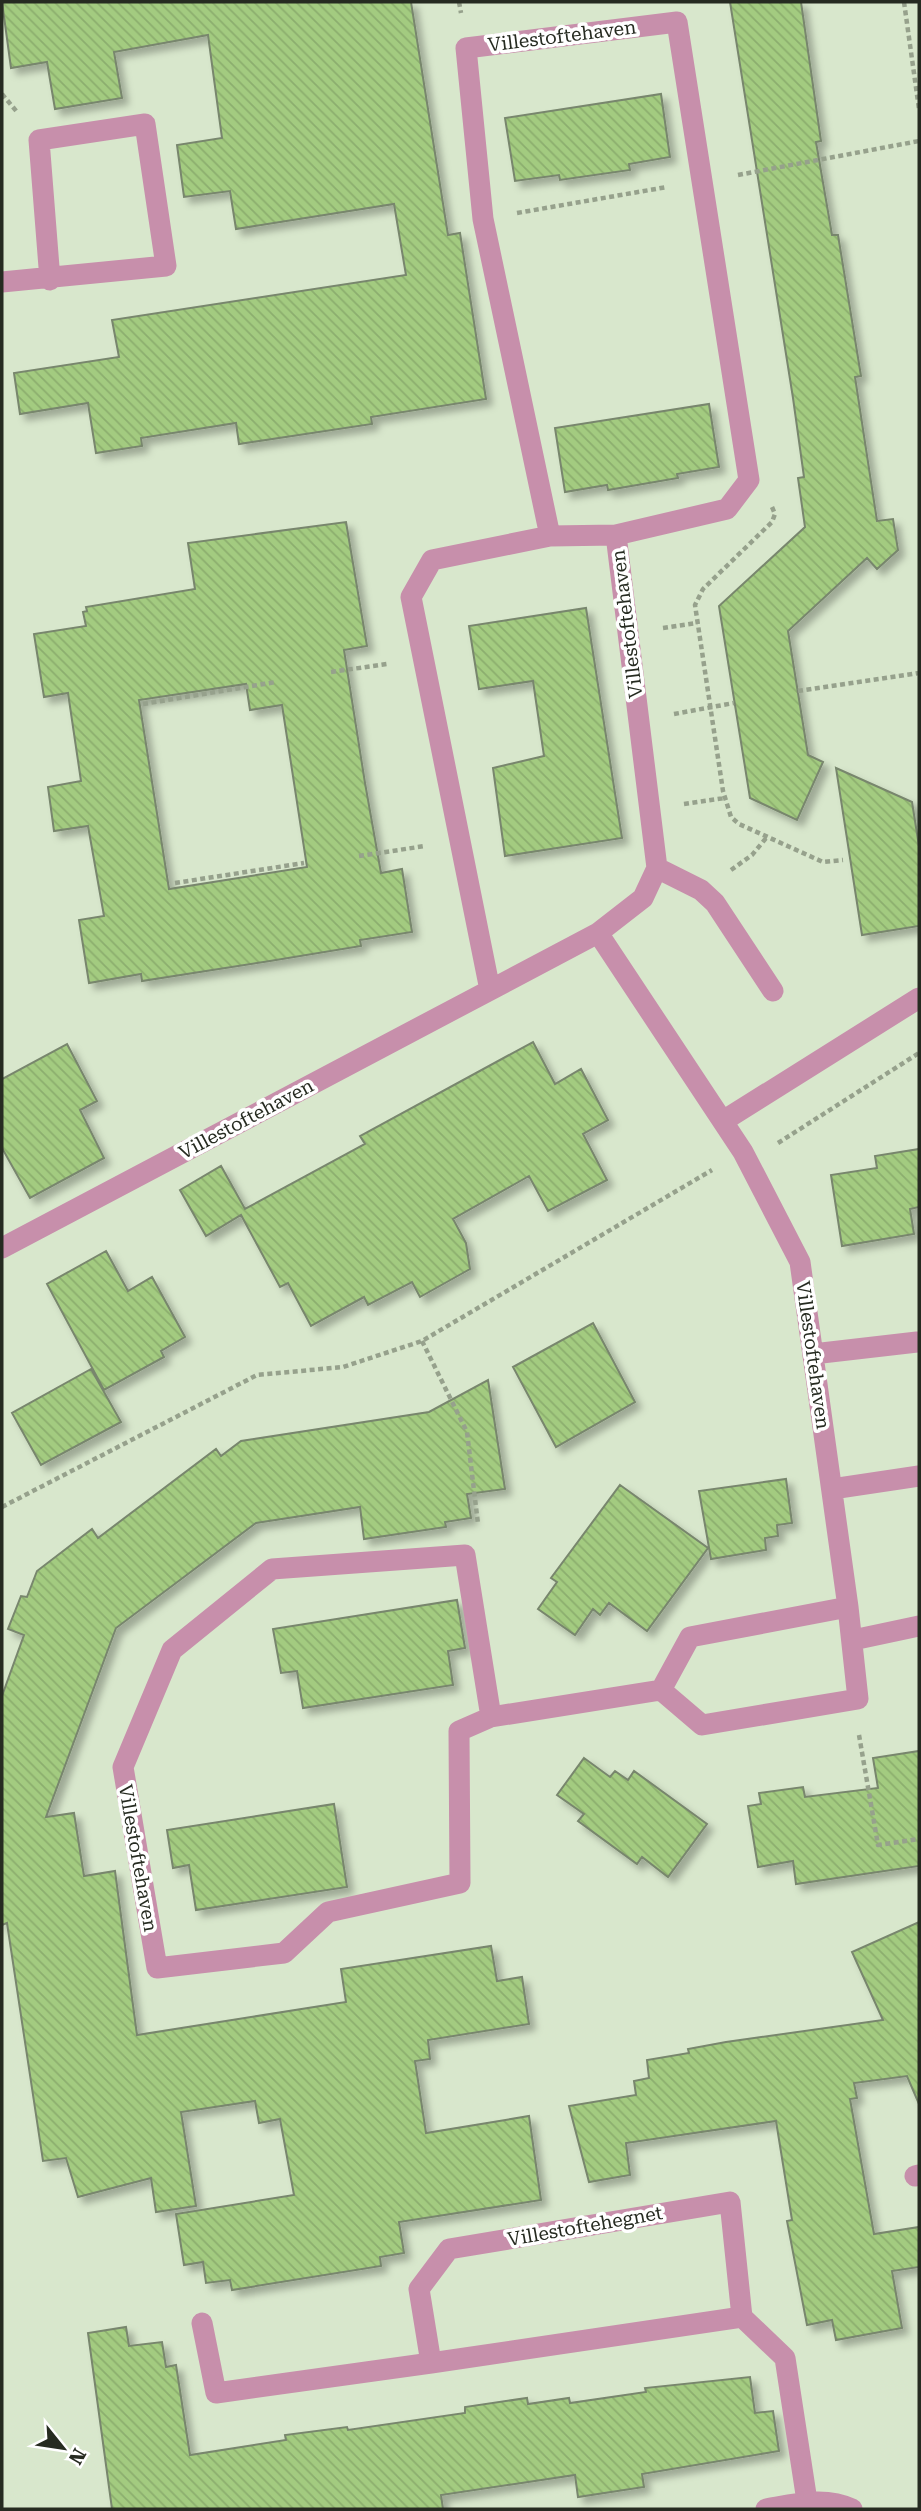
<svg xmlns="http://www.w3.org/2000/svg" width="921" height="2511" font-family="'Roboto Serif',serif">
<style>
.building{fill:url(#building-back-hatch);stroke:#78866d;stroke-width:2;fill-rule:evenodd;filter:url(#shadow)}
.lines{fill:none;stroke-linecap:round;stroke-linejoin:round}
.path{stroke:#96a18c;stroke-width:4.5;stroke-dasharray:5 3.5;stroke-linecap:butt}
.minor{stroke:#c78fab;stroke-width:21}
.labels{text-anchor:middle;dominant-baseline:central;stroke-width:7;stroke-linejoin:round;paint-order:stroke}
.street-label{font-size:19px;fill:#262b21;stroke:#fff}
</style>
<defs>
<pattern id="building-back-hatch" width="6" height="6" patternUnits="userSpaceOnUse" patternTransform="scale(1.75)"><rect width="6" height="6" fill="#a3cb80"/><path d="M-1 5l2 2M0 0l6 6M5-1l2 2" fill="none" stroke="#8cae6e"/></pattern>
<filter id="shadow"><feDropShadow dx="6" dy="6" stdDeviation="3.5" flood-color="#0004"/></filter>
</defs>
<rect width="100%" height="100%" fill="#d8e7cc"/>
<path class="building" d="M2,2h409l37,233 12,-2 26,166 -115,18 1,7 -133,20 -3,-21 -95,15 1,8 -46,7 -8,-50 -68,11 -6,-41 105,-16 -7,-37 294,-45 -12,-71 -158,25 -6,-38 -46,6 -7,-52 45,-7 -14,-103 -94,17 8,46 -67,11 -8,-47 -36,6z
M730,2h71l20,139 -5,1 16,93h6l23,141 -6,1 22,144 16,-2 5,31 -21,19 -10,-11 -79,73 20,124 15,7 -26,58 -47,-22 -31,-192 86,-79 -7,-49 6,-1 -11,-79z
M661,94l9,63 -41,7 1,6 -70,10 -1,-5 -44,6 -10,-63z
M709,404l10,63 -42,7 1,4 -70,12 -1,-5 -42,7 -10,-64z
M346,522l21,124 -23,4 21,133 16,90 21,-4 10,63 -52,8 1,6 -91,15 -128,20 -1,-7 -52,9 -10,-63 25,-4 -16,-90 -34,5 -6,-44 33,-6 -13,-88 -24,4 -10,-63 52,-8 -3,-14 4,-1 -1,-4 109,-18 -7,-46zM246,684l4,26 32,-5 25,162 -138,22 -30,-189z
M586,608l36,230 -117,18 -12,-88 51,-12 -11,-75 -54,8 -10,-63z
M836,768l76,34 7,44v80l-57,9z
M533,1042l22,42 26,-15 27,51 -25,14 24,46 -59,31 -19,-35 -76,43 13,24 4,26 -50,28 -8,-15 -44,23 -4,-8 -53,29 -23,-43 -8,4 -39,-72 -35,21 -26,-46 41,-24 24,43 120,-65 -5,-8z
M67,1044l30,57 -17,9 24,48 -74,40 -28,-50v-69z
M919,1149v58l-9,2 4,25 -72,12 -11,-71 46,-7 -2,-12z
M106,1251l22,40 24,-14 33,60 -24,14 3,6 -60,33 -57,-106z
M593,1323l42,79 -79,45 -43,-80z
M91,1369l30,53 -80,43 -29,-52z
M488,1380l17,109 -38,5 4,24 -26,4 1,5 -82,12 -4,-32 -104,16 -140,105 -70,189 28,-4 10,63 31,-5 22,164 209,-33 -5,-33 150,-23 6,35 25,-4 7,47 -101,16 2,19 -15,2 11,72 103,-17 12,84 -142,22 5,31 -24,4 1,9 -149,24 -2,-10 -24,3 -3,-21 -19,3 -8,-51 118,-19 -14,-76 -21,4 -4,-22 -74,11 15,94 -40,6 -5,-34 -73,19 -12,-39 -23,3 -36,-238 -5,2v-229l22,-61 -16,-6 13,-33 6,1 10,-26 55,-42 6,9 118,-89 5,7 20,-15 188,-29z
M786,1479l6,44 -15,2 1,11 -13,2 1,12 -55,9 -12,-68z
M620,1485l88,63 -61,83 -38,-28 -9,12 -7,-6 -18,26 -37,-26 19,-27 -6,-4z
M457,1600l8,48 -17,3 5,34 -150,23 -6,-37 -16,2 -8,-44z
M919,1751v115l-123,18 -3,-23 -35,6 -10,-61 13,-2 -2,-11 44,-6 2,10 73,-9 -5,-30z
M584,1758l26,19 5,-6 13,9 6,-9 73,53 -39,53 -26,-20 -5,7 -59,-43 6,-7 -27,-19z
M334,1804l13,83 -151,23 -7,-45 -16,3 -6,-38z
M919,1922v182l-12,-28 -53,7 3,15 -7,1 24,135 45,-7v40l-27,4 10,57 -66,12 -4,-20 -25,5 -20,-104 5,-1 -16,-99 -150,22 4,32 -41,7 -20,-76 67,-11 -2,-14 15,-3 -2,-18 42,-7 -1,-4 38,-7 157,-22 -31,-68z
M126,2327l3,19 33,-4 4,25 10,-2 14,90 96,-15 -1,-5 62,-8 1,3 117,-17v-6l62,-9 1,6 41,-6 1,5 76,-11 -1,-4 105,-11 5,36 18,-2 6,40 -137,23 2,13 -66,10 -3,-22 -134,20 2,14h-331l-24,-176z"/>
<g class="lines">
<path class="path" d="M459,2l2,11
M904,2l15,107
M2,94l15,18
M738,175l181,-34
M517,213l150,-26
M772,507l3,7 -3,8 -69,67 -8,16 28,186 8,26 8,7 84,38 20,-2
M663,628l34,-5
M331,672l56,-8
M798,691l121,-18
M143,704l133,-22
M674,714l60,-11
M684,804l41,-6
M359,856l66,-10
M731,870l21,-15 15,-18
M175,883l129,-20
M778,1143l141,-90
M422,1341l45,91 11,92
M2,1507l255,-132 86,-8 79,-26 290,-171
M859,1735l19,110 41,-6"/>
<path class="minor" d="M2,282l164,-16 -21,-142 -106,16 11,140
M550,536l66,-1
M657,868l44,22 14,13 58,88
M490,990l-79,-393 21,-37 118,-24 -67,-317 -17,-171 211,-26 72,458 -22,29 -111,26 41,333 -14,30 -45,35
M723,1121l196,-123
M2,1248l596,-315 145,219 57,110 48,345 -158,30 -29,53 -170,27 -32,14 1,152 -132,29 -44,41 -127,15 -34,-201 49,-117 100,-81 193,-14 26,162
M813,1354l104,-12
M832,1489l87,-13
M853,1640l66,-14
M661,1690l41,35 156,-26 -10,-92
M915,2176l4,-1
M742,2317l-311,46 -12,-74 30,-40 281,-47 12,115 43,41 22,143
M202,2323l14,70 215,-30
M766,2509c29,-5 59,-13 86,0"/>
</g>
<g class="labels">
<g class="street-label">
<text transform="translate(562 36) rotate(-7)">Villestoftehaven</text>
<text transform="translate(627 624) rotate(-97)">Villestoftehaven</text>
<text transform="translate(246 1119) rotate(-28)">Villestoftehaven</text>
<text transform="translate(813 1355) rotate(82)">Villestoftehaven</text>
<text transform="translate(138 1858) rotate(80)">Villestoftehaven</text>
<text transform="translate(585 2226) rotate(-10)">Villestoftehegnet</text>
</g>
</g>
<rect width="921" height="2511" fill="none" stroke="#262b21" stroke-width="7"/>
<g transform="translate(63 2448) rotate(120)" stroke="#ffffff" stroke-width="5" paint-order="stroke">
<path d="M0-5L12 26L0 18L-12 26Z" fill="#262b21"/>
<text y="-10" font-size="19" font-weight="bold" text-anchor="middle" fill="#262b21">N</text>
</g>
</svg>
